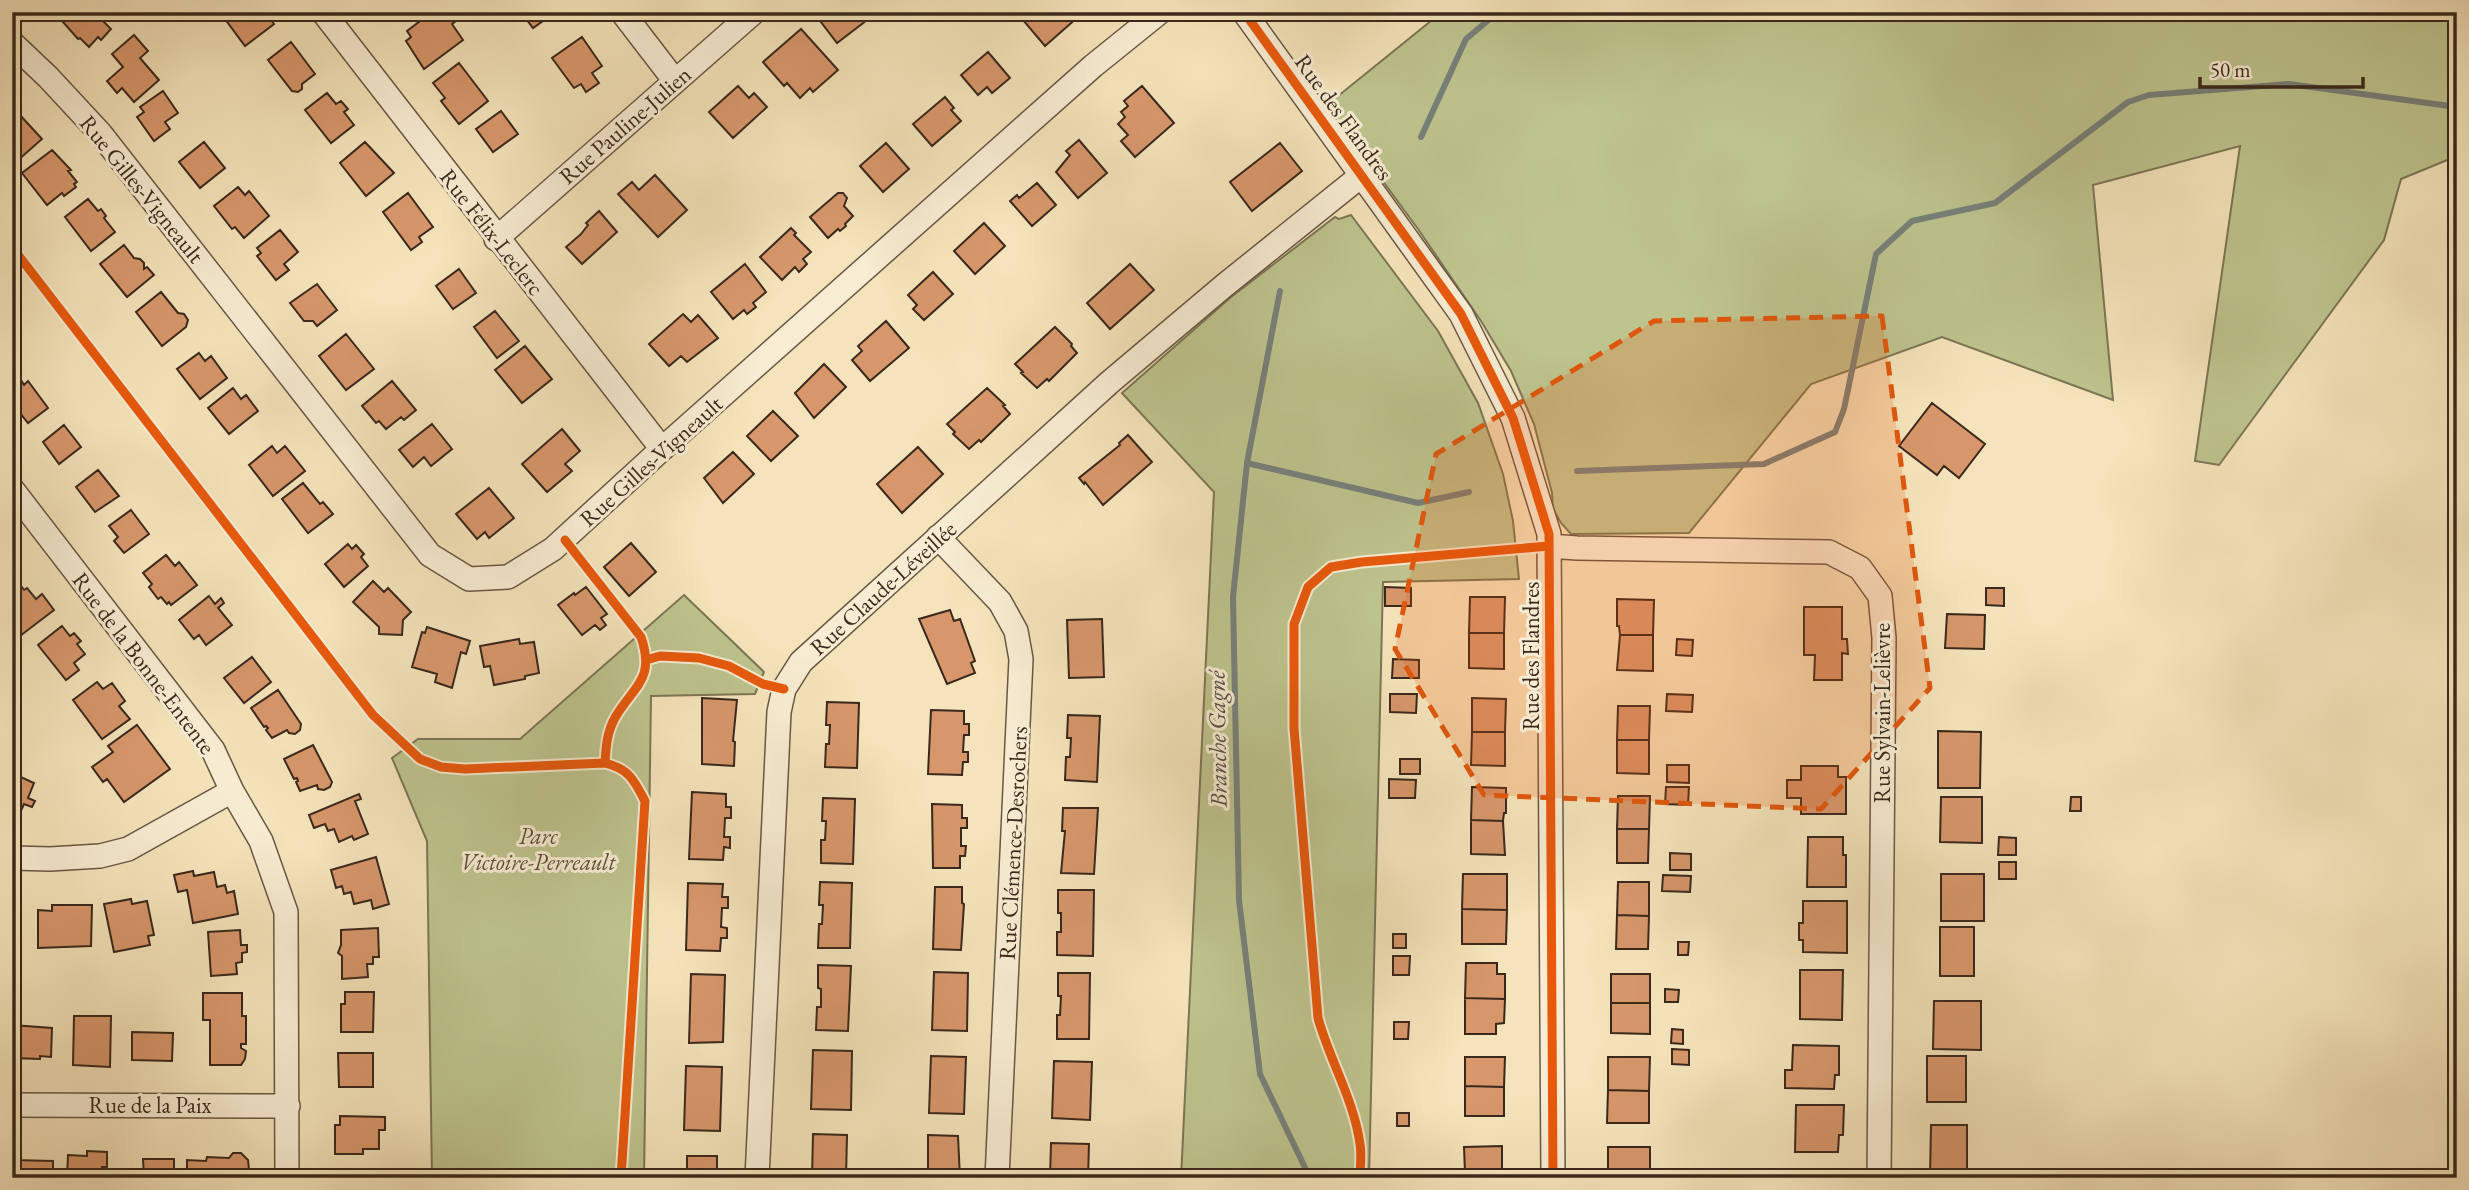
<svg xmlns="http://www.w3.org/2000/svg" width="2469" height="1190" font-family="'EB Garamond',serif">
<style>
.green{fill:#bec48e;stroke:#7c7655;stroke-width:2}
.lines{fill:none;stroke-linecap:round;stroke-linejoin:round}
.stream{stroke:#77817a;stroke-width:6}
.building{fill:#d7976b;stroke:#3a281c;stroke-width:2}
.minor-casing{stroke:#695744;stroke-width:26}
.minor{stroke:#f8edd3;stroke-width:23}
.cycleway-casing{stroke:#f8edd3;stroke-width:13}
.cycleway{stroke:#e8590c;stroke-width:9}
.marked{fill:#df570d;fill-opacity:0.2;stroke:#df570d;stroke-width:5;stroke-dasharray:14 9;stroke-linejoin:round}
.labels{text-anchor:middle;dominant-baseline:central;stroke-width:6;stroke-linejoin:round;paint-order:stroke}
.street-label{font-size:23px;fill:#3a281c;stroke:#f8edd3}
.park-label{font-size:23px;font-style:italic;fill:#5b4f38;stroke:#f8edd3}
.water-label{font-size:24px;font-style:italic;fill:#534d43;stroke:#f8edd3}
</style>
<rect width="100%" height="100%" fill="#f5e4bb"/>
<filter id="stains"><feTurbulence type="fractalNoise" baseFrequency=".00286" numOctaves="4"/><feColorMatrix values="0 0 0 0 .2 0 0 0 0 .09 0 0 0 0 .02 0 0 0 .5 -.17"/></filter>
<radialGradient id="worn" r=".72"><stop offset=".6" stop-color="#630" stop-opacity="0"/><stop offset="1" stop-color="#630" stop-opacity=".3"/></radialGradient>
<path class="green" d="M1442,12h1015v144l-56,23 -17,61 -165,225 -24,-4 45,-315 -147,39 20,215 -171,-63 -131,47 -122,149 -118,1 -10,-11 -8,-14 -1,-16 -18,-69 -23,-53 -30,-50 -63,-92 -91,-124z
M1351,215l87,116 40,72 25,71 10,47 6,58 -136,3 -14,596h-188l33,-686 -92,-99 109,-96 104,-80 4,2z
M684,595l80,77 -9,22 -104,2 -7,482h-212l-5,-337 -35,-83 26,-19h102z"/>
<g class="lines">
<path class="stream" d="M1421,137l45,-98 32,-27
M1280,291l-33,172 -14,134 6,303 21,174 50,104
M1247,463l171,40 51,-11
M1577,471l187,-7 71,-32 9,-23 32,-155 36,-33 83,-18 133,-101 21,-7 140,-11 168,23"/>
</g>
<path class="building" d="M73,12h21l17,17 -10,11 -3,-3 -9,10 -9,-9 -2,1 -15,-17z
M226,12h39l9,12 -29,22 -23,-31z
M432,12h11l2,3 10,-3 5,6 -8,6 11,16 -39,29 -18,-28 5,-4 -4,-6z
M521,12h24l-2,2 4,4 -14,10z
M824,12h44l3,5 -34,26 -19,-25z
M1073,12l5,5 -33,29 -28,-33z
M801,29l37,41 -25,22 -3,-4 -10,10 -13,-15 -3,3 -21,-24z
M134,35l14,16 -8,7 19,22 -25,22 -12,-14 -5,5 -10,-12 16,-14 -11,-13z
M582,37l20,29 -10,7 7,10 -13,9 -5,-8 -7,4 -22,-30z
M291,42l24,32 -13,10v5l-4,3 -6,-1 -24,-31z
M988,52l22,26 -18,15 -5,-6 -9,8 -17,-20z
M459,63l29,38 -29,23 -18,-23 4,-3 -12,-15z
M738,86l11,12 5,-5 13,14 -34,31 -24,-26z
M1142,86l32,37 -39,34 -14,-16 7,-6 -10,-11 7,-7 -4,-5 7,-6 -4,-5z
M163,91l15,22 -13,9 5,7 -16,12 -17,-24 7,-5 -4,-5z
M327,93l9,11 5,-3 7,8 -4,3 10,13 -23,18 -26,-33z
M945,97l9,11 -3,2 10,11 -29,25 -19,-22z
M501,111l17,23 -25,18 -17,-23z
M19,114l23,25 -26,23 -4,-4v-38z
M1079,140l28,33 -29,25 -22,-26 14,-17 -4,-4z
M204,142l21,26 -25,20 -21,-26z
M365,142l29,31 -28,23 -26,-33z
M886,143l23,26 -26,23 -23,-26z
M1280,143l22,28 -50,40 -22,-29z
M52,150l19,20 -3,1 9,11 -3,2 2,3 -12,9 -2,-3 -15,12 -25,-32z
M655,175l32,35 -29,27 -40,-43 14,-12 7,8z
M1037,183l19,22 -24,21 -22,-25 7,-6 2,3z
M238,187l7,8 4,-4 20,25 -25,22 -9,-11 -3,2 -18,-23z
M408,193l25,34 -14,10 3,5 -11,8 -28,-38z
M838,193h5l4,5 -3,8 9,10 -8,8 1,2 -6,5 -2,-2 -10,9 -18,-21z
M88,199l10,12 3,-2 5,7 -2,2 11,14 -24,19 -26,-34z
M599,211l18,21 -35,32 -16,-17 15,-13 7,-9 -2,-2z
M984,223l21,23 -30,28 -21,-23z
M791,228l5,5 -2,2 17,17 -8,7 4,5 -8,8 -4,-5 -13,13 -22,-23z
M280,230l18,22 -14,12 5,6 -13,10 -19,-24 4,-3 -4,-5z
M124,245l10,13 6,1 4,4v6l3,-2 7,8 -27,22 -27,-33z
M745,264l21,28 -13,11 3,4 -9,7 -3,-4 -11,9 -22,-27z
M1130,264l24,26 -44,39 -23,-26z
M459,269l17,24 -23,16 -17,-23z
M933,272l20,22 -29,26 -11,-11 4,-4 -9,-10z
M317,284l20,26 -20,16 -4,-5h-9l-14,-18z
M161,292l17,21 6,1 4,6 -2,7 -24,19 -26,-34z
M495,311l24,30 -22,17 -23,-31z
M683,314l8,8 7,-7 20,23 -31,24 -6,-6 -12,10 -20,-22z
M886,321l23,27 -39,33 -18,-21 10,-9 -4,-5z
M1055,327l17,17 -1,2 6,7 -28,28 -2,-2 -10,9 -16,-15 2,-1 -8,-8z
M346,334l28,35 -28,21 -27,-34z
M525,346l27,33 -30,24 -27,-33z
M199,353l6,8 6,-5 16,22 -27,21 -23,-30z
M824,364l22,23 -32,31 -19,-25z
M21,380l3,5 4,-4 20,27 -20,15 -16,-20v-16z
M392,381l24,29 -12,10 -3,-3 -15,12 -7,-8 -3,2 -14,-17z
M233,388l8,11 5,-4 12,16 -29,23 -21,-26z
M987,388l18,17 -2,1 7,8 -29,28 -2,-2 -10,9 -16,-15 2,-2 -8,-8z
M1932,403l53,41 -26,34 -15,-12 -7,9 -38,-29z
M773,411l25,25 -27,25 -24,-25z
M432,424l20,25 -21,17 -7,-9 -11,10 -14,-17z
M64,425l17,22 -22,17 -16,-22z
M562,429l18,22 -15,13 7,7 -25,21 -25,-28z
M1128,435l24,27 -49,43 -18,-23 -1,2 -5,-6 41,-33 -1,-2z
M272,446l5,7 8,-7 20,25 -32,25 -24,-31z
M918,447l25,27 -41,39 -25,-29z
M733,452l21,22 -31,29 -19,-25z
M98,470l21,26 -24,16 -19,-25z
M303,483l17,21 3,-2 10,12 -25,19 -26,-34z
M489,488l25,30 -25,20 -4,-6 -8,7 -21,-25z
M131,510l18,24 -25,19 -10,-12 4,-4 -9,-11z
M631,543l25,29 -27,24 -25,-29z
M348,544l4,5 4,-4 8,9 -3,3 7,9 -24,21 -19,-23z
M166,555l9,11 4,-4 18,23 -26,20 -2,-3 -2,2 -6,-7 -3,2 -9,-12 3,-3 -9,-11z
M373,581l11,11 4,-4 23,24 -8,8 -1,15 -23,-1v-7l-26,-25z
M19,583l5,7 3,-2 9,11 6,-5 12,16 -42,32v-54z
M586,587l21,27 -6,4 5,7 -6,5 -5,-5 -13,10 -24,-30 16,-12 1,2z
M1385,587l26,1v18h-26z
M1986,588h18v18l-18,-1z
M209,596l6,8 6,-6 3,5 -6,5 14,17 -26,20 -7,-10 -5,4 -15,-19z
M1470,597h35l-1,36h-35z
M1617,599l37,1 -1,35h-33l-1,-9h-2z
M1804,607h38v32h5l1,15 -6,-1v27h-28l1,-25h-11z
M950,610l4,11 6,-2 15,42 -4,2 4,10 -28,11 -28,-65z
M1947,614l38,1 -1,34 -39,-1z
M1102,619l2,58 -35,1 -2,-58z
M62,626l8,10 4,-3 7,8 -4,3 8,10 -11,9 5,7 -13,10 -28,-35z
M427,627l43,14 -4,13 -5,-2 -9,36 -17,-6 2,-8 -25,-7 10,-35 3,1z
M1469,633h35v36l-35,-1z
M1620,635h33v36l-36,-1z
M519,639l1,5 14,-2 5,31 -14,3v3l-31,6 -4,-19 -6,1 -4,-21z
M1677,639l16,1 -1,16 -16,-1z
M252,657l19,25 -27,21 -20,-25z
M1393,659l26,1v18h-27z
M97,682l6,7 9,-6 13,18 -6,5 11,13 -28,20 -29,-39z
M278,690l23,34 -1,6 -5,4 -6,-1 -2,-3 -15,8 -6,-8 2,-2 -2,-2 -2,1 -13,-19z
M1390,694h27l-1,19 -26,-1z
M1667,694l26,1 -1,17 -26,-1z
M702,698l35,2 -4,41 2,1 -1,24 -32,-2z
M1472,698l34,1 -1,33h-33z
M827,702l32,1 -2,65 -32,-1 1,-23h3l1,-19h-4z
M1618,706h32l-1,34h-32z
M931,710l33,1v13h5v11h-5l-1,17h5v10h-5l-1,13 -34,-1z
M1068,715l32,1 -3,66 -32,-2 1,-23h4l1,-19h-4z
M137,725l33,44 -46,33 -17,-23 -4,3 -11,-15 21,-15 -5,-6z
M1938,731l43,1 -1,56h-42z
M1472,732h33v34l-34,-1z
M1617,740h32v34l-32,-1z
M313,745l19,37 -2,5 -6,3 -6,-1 -1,-4 -17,6 -4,-9 2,-1 -1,-3 -3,1 -10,-20z
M1400,759h20v15h-20z
M1667,765h22v18l-22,-1z
M1801,766h37v11h8v37h-45v-16h-14v-18h14z
M12,773l22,10 -6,15 7,3 -3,6 -8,-3 -4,9 -8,-3z
M1389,779l27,1 -1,18h-26z
M1472,787l34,1v25h-2l-1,8 -32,-1z
M1666,787h23l-1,18 -23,-1z
M692,792l34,2v13h5v11h-6l-1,19h6v11l-6,-1 -1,13 -34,-1z
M359,794l2,5 -6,2 13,33 -14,6 -2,-4 -13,6 -5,-13 -6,2 -3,-7 -11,4 -5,-13z
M1618,796h32l-1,33h-32z
M1941,797h41v46l-42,-1z
M2071,797h10v14h-11z
M823,798l32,1 -2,65 -32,-1v-23h4l1,-19h-4z
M932,804l30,1v13h5v10h-6v18h5l-1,10h-5v12h-27z
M1063,808h35l-4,66 -33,-1 4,-42h-3z
M1471,820l32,1 2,34 -34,-1z
M1617,829h32l-1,34h-31z
M1808,837h35v18h3v32h-39z
M1999,837l17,1v17h-18z
M1670,853l21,1v16h-21z
M376,857l13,47 -16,5 -2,-9 -17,4 -3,-12 -7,2 -2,-8 -6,2 -5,-18z
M1999,862h17v17h-17z
M193,871l1,5 20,-4 3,15 8,-2 2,8 7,-2 4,23 -45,9 -6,-33 -9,2 -4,-17z
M1463,874h44v36l-45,-1z
M1941,874h43v47h-43z
M1663,875l28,1 -1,16 -28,-1z
M820,882l32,1 -2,65h-32l1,-24h3l1,-19h-4z
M1618,882h31v34l-32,-1z
M688,883l35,1 -1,13h6v11h-6l-1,19 6,1v10h-6l-1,13 -34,-1z
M935,887h27v16l2,1 -3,46 -28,-1z
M1058,890h36l-1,66 -36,-1v-23h4v-19h-3z
M131,899l1,5 15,-3 7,34 -6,1 2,9 -36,7 -10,-48z
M1803,901h44v52l-44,-1v-12h-4v-17h4z
M52,905h40l-1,41 -53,2v-38l14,1z
M1462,909l45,1 -1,34h-44z
M1617,915l32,1 -1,33h-32z
M1940,927h34v49h-34z
M378,928l1,29h-6v7h-6l1,13 -26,2v-23l-4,-3 3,-8v-15z
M240,930l1,15h6v7l-5,1v9l-6,1 1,11 -26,2 -3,-44z
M1393,934h13v14h-13z
M1678,942h11l-1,13h-10z
M1393,956h17l-1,19h-16z
M1466,963h31v11h8v25l-40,-1z
M818,965l33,1 -3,65 -32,-1 1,-23h4v-18l-3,-1z
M1800,970h43l-1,50 -42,-1z
M934,972l34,1 -1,58 -35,-1z
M1058,973h32l-1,66h-32v-24h3l1,-19h-3z
M691,974l34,1 -2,67 -34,1z
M1611,974h39v29h-39z
M1665,989l14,1 -1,12h-13z
M345,992h29l-1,40h-32v-28h4z
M203,993h39v23h4v28h-5v4l5,3 -1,8 -4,6h-31v-45h-7z
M1465,998l40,1 -1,24 -8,1v10h-31z
M1934,1001h47v49l-48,-1z
M1611,1003h39v31l-39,-1z
M74,1016h37l-1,51 -37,-2z
M1394,1022h15l-1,17h-14z
M12,1025l40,3 -1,29 -11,-1v3l-28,-1z
M1672,1029l11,1v14l-12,-1z
M132,1032l41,1 -1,28 -40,-1z
M1793,1045l46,1v29h-4l-1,14 -49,-1v-18h7z
M1672,1049l17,1v15l-17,-1z
M813,1050l39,1 -1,59 -40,-1z
M338,1053h35v34h-34z
M931,1056l35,1 -2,57 -35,-1z
M1927,1056h39v46h-39z
M1465,1057h40l-1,30 -39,-1z
M1608,1057h42l-1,34 -41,-1z
M1054,1061l38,1 -2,58 -38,-2z
M686,1066l36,1 -2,64 -36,-1z
M1465,1086l39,1v29h-39z
M1608,1090l41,1v32h-42z
M1796,1105h48l-1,30h-4l-1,17h-43z
M1397,1113h12v13h-12z
M340,1116l45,1v13h-6v19h-16v5h-28v-29h5z
M1931,1125h36v53h-37z
M813,1134l34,1 -1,43h-34z
M928,1135l30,1 2,42h-32z
M1051,1143l38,1 -1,34h-38z
M1502,1146v27h-37l-1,-26z
M1608,1147h42v31h-42z
M87,1151l20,1v15h-5l-1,11h-34l1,-23 19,1z
M233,1153h8l7,7 1,10 -4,8h-58v-18l19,1 1,-4 22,1z
M687,1156h30v17h3v4l-33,1z
M143,1159h31v19h-30z
M12,1160l41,1v17h-41z
M1465,1173h39v5h-39z"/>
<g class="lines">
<g class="minor-casing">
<path id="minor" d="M323,12l339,437
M622,12l53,69
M1244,12l217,302 52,104 36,116 4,644
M12,43l36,34 52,56 330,422 39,24 39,-2 45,-28 109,-100 431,-383 67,-54
M496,239l258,-227
M12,489l201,261 19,41 29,50 25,71 1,266
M938,537l62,65 16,29 5,28 -24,519
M1549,546l28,2 252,4 31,16 20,28 4,42 -5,540
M12,858l38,1 50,-3 28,-7 104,-58
M12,1105l276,1
M757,1178l22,-466 5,-23 17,-27 309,-280 115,-97 137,-110"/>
</g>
<use href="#minor" class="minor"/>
<g class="cycleway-casing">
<path id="cycleway" d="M1244,12l217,302 52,104 36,116 4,644
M12,247l361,468 47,44 21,8 24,2 140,-6c24,6 29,17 40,38l-24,377
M565,540l76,97c14,41 -5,47 -25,79 -9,15 -10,30 -11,47
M646,660l14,-4 39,2 30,8 34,18 21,5
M1360,1178c0,-11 2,-23 0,-34 -6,-44 -30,-83 -42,-126l-24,-290v-104l14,-37 23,-20 31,-5 187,-16"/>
</g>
<use href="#cycleway" class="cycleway"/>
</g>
<path class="marked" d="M1882,316l48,372 -109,121 -337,-14 -89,-146 41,-195 218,-133z"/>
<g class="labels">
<g class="street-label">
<text transform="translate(1344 117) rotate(54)">Rue des Flandres</text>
<text transform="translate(625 125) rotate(-41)">Rue Pauline-Julien</text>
<text transform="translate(142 189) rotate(51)">Rue Gilles-Vigneault</text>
<text transform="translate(492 232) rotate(52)">Rue Félix-Leclerc</text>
<text transform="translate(651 461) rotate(-42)">Rue Gilles-Vigneault</text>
<text transform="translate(883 588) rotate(-42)">Rue Claude-Léveillée</text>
<text transform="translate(1531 656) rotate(-90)">Rue des Flandres</text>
<text transform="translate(144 663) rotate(53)">Rue de la Bonne-Entente</text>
<text transform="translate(1882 713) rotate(-90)">Rue Sylvain-Lelièvre</text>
<text transform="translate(1013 843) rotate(-87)">Rue Clémence-Desrochers</text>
<text x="150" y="1105">Rue de la Paix</text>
</g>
<g class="park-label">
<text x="538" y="836">Parc<tspan x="538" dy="26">Victoire-Perreault</tspan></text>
</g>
<g class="water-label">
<text transform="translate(1217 739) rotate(-91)">Branche Gagné</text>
</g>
</g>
<rect width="2469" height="1190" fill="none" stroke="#f5e4bb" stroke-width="42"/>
<rect x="14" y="14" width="2441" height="1162" fill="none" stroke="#3a281c" stroke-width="3.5"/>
<rect x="21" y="21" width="2427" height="1148" fill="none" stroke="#3a281c" stroke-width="2"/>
<path d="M2200 77v10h163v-10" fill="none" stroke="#3a281c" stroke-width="3.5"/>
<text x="2210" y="77" font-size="21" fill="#3a281c" stroke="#f8edd3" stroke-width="5" paint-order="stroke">50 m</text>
<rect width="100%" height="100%" filter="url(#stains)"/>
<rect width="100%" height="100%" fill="url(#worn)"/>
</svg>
